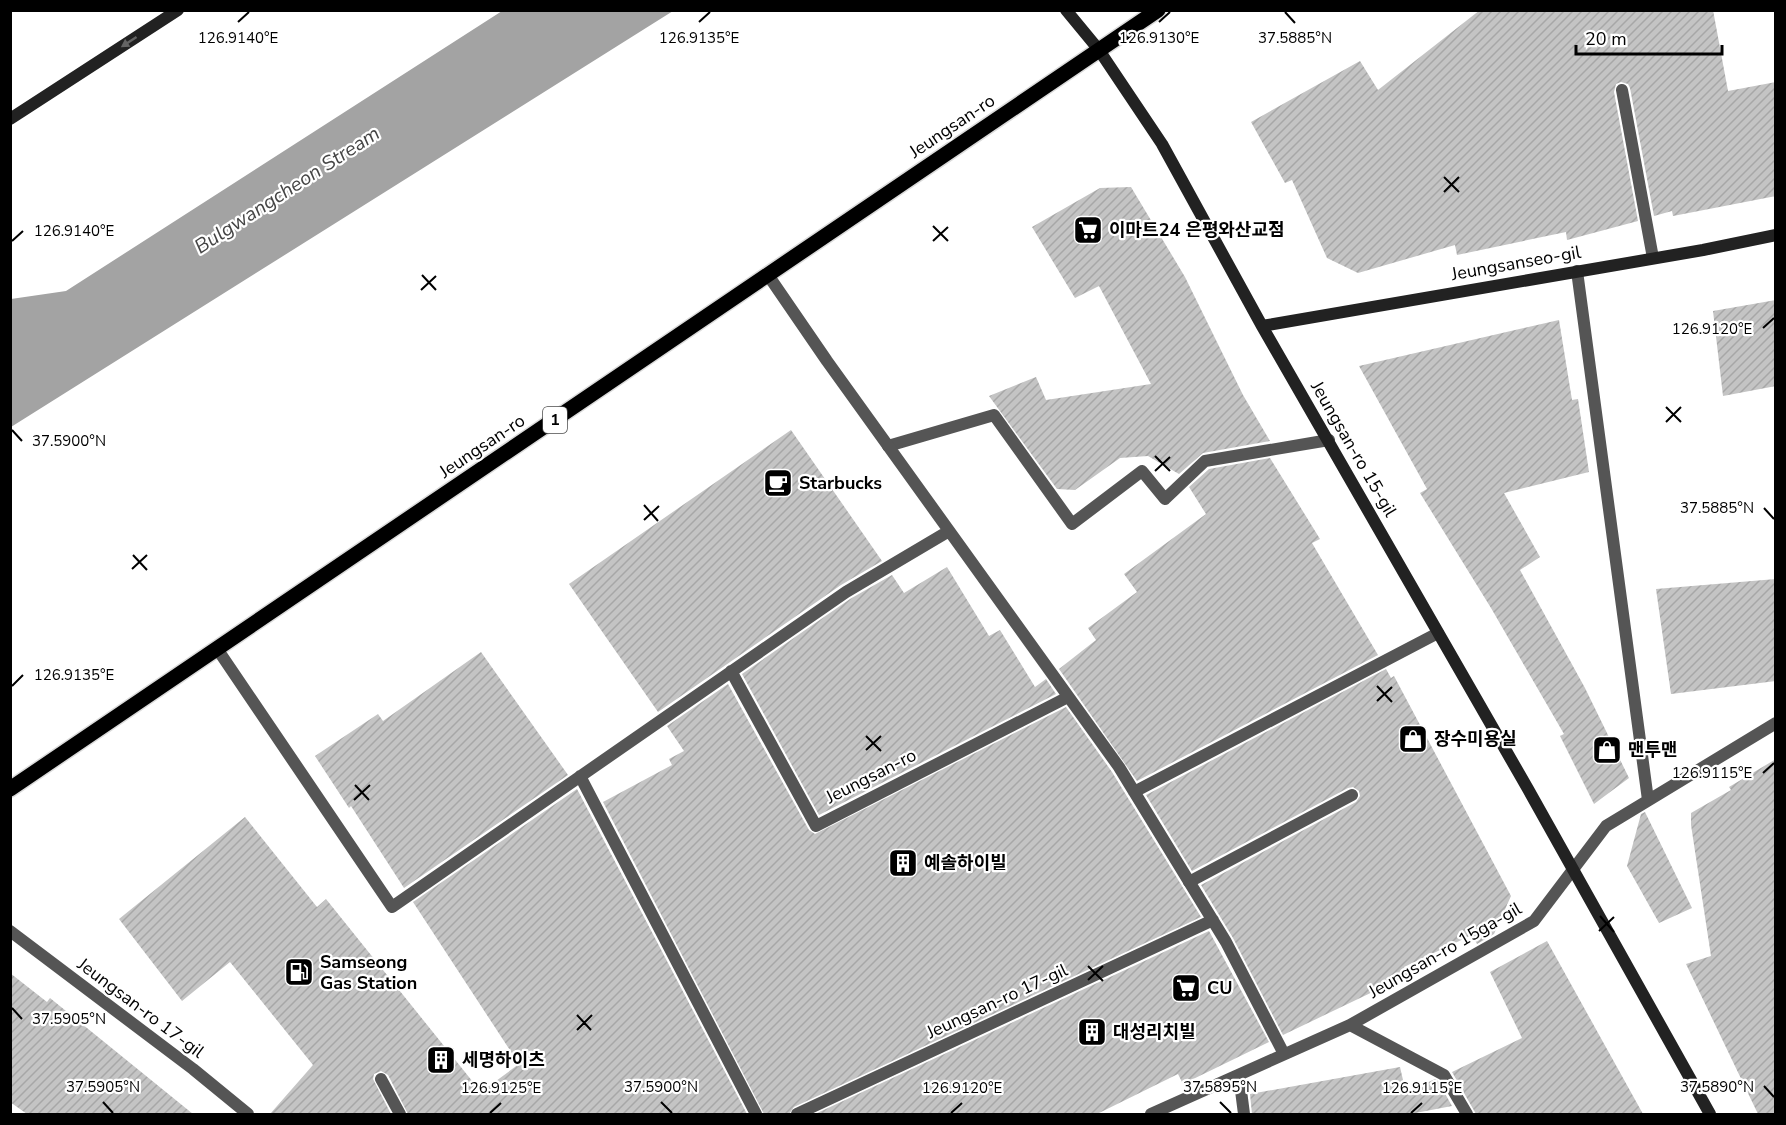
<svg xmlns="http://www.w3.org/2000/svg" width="1786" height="1125" font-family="'Nunito Sans','Noto Sans KR',sans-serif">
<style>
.water{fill:#a3a3a3}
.building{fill:url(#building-hatch)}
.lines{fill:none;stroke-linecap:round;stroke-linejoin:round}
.primary-casing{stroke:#dbdbdb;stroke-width:18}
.lane{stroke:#555;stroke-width:12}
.street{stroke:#555;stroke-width:12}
.secondary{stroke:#222;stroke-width:12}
.primary{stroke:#000;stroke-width:15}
.oneway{fill:#646464}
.ticks{fill:none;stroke:#000;stroke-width:2}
.labels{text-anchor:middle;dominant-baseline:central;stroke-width:4.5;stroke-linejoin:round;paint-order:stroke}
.shield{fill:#fff;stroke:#4c4c4c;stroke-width:1.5}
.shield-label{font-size:16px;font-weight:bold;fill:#000}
.street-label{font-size:18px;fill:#000;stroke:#fff}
.poi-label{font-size:18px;font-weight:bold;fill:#000;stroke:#fff;text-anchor:start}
.water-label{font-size:20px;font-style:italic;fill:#444;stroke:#fff}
.ticks-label{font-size:15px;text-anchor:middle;fill:#000;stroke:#fff;stroke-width:4.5;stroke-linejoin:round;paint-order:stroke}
</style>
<defs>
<pattern id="building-hatch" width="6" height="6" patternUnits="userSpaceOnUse" patternTransform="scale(1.5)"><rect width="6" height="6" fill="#c4c4c4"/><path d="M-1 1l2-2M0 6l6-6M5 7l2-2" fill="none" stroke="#a7a7a7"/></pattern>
</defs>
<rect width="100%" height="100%" fill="#fff"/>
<path class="water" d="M502,11h171l-662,416v-128l55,-8z"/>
<path class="building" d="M1480,10h233l15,81 48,-9v114l-103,20 -1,-5 -18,5 -24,-128 -2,-4 -7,-2 -5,2 -2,8 24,129 -71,19 -1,-8 -109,23 -2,-10 -97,28 -31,-15 -35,-78 -7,3 -34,-61 109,-61 18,29z
M1131,187l54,90 58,118 27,46 -67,12 -24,21 -31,-18 -28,2 -45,32 -18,-1 -68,-93 47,-19 10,23 105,-16 -52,-98 -24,12 -43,-71 68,-39z
M1776,300v86l-53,10 -10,-85z
M1559,320l13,80 6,-1 11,73 -85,21 36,64 -20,13 65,118 44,90 -35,26 -34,-68 4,-2 -73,-126 -71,-115 7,-4 -68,-123z
M791,430l91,131 -41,24 -183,127 -89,-128z
M1270,458l50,81 -8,4 66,112 -241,126 -78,-112 37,-29 -8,-12 49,-36 -13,-18 82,-60 -17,-27 20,-18z
M947,567l42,69 11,-6 35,57 11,-8 10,15 -237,121 -77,-141 108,-75 42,-24 12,18z
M1776,579v102l-105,13 -15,-105z
M481,652l87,123 -164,113 -53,-82 -2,2 -34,-52 63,-42 5,7z
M1386,669l5,9 3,-2 117,220 -17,38 -17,10 -5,-9 -68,32 4,8 -125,60 -50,-97 -32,-53 155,-83 4,-6 -1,-5 -6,-4 -5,1 -156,83 -46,-76z
M728,684l81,146 6,4 251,-127 46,65 89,145 -407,190 -5,7h-25l-161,-312 69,-37 -3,-6 15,-8 -17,-25z
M1776,759v355h-18l-72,-150 25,-8 -20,-131v-12l40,-23 -2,-3z
M577,789l170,325h-339l-20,-39 -7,-4 -7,3 -1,5 18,35h-121l43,-49 -83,-103 -48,39 -63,-82 126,-102 72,90 9,-8 155,193 38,-28 -106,-162z
M1645,812l47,96 -33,15 -32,-57 14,-52z
M1209,931l60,111 -86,42 -5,-10 -81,40h-282z
M1547,941l96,173h-167l-24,-42 70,-34 -32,-66z
M10,973l37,29 3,-4 143,116h-166l-17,-12z
M1400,1067l6,26 29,-14 3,2 14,25 -42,8h-158l-2,-20z"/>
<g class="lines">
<g class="primary-casing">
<path id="primary" d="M10,789l1148,-779"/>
</g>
<path class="lane" d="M1622,90l31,168
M888,446l106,-31 78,109 70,-53 23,28 40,-38 124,-21
M1189,882l163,-87
M381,1079l19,35"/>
<path class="street" d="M1577,271l71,529
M768,275l59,86 292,406 107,175 58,112
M218,650l174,257 454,-315 103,-61
M731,671l85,155 252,-129
M580,776l176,338
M1134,792l304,-159
M10,931l183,138 55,45
M1350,1025l94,50 23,39
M1239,1075l5,39
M797,1114l416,-194
M1151,1114l199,-89 184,-104 72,-95 170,-103"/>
<path class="secondary" d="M1066,10l33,40 63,94 100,182 266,463 182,325
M10,119l168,-109
M1262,326l441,-76 73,-15"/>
<use href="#primary" class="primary"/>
</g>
<defs><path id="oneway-solid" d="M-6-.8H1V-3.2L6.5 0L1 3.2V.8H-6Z" transform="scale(1.5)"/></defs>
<use class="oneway" href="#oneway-solid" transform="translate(129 42) rotate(147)"/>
<path class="ticks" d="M1285,12l10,11M238,22l11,-10M699,22l11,-10M1159,22l11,-10M1444,177l15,15M1444,192l15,-15M933,226l15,15M12,241l11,-10M933,241l15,-14M422,275l14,15M421,290l15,-14M1763,328l11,-10M1666,407l15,15M1666,422l15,-15M12,430l10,11M1155,456l15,15M1155,471l15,-14M644,505l14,16M1764,508l10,11M644,520l15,-14M133,555l14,15M132,569l15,-14M12,686l11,-11M1377,686l15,16M1377,701l15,-14M866,736l15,15M866,750l15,-14M1763,773l11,-10M355,785l14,15M354,800l16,-15M1600,916l14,16M1599,931l15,-14M1088,966l15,15M1088,980l15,-14M12,1008l10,11M577,1015l14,15M577,1030l15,-15M1764,1086l10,11M103,1102l10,11M661,1102l11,11M1220,1102l11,11M490,1113l11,-10M951,1113l11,-10M1411,1113l11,-10"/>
<defs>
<g id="supermarket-square" transform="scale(1.5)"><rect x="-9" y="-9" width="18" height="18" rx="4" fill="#000" stroke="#fff"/><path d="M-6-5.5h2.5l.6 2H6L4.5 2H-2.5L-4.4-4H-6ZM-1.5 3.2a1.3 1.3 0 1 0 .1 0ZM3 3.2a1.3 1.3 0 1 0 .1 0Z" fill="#fff"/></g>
<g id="cafe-square" transform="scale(1.5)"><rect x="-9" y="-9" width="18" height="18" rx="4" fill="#000" stroke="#fff"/><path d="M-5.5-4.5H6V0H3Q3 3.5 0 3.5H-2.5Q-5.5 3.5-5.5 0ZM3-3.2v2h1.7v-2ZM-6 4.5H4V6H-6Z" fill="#fff"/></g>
<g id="shop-square" transform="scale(1.5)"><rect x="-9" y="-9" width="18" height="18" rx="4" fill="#000" stroke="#fff"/><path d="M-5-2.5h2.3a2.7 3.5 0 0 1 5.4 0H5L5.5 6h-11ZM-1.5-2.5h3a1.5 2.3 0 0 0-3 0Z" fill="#fff"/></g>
<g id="building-square" transform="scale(1.5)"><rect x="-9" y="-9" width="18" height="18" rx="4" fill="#000" stroke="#fff"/><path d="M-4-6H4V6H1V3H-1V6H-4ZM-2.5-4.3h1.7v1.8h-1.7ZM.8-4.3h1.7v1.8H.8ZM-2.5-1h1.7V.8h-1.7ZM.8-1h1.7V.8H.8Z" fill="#fff"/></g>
<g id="fuel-square" transform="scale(1.5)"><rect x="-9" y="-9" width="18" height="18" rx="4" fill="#000" stroke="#fff"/><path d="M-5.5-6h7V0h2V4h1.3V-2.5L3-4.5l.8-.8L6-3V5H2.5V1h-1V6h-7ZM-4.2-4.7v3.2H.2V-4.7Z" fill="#fff"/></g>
</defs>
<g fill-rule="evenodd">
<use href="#supermarket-square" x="1088" y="230"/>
<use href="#cafe-square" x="778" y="483"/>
<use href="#shop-square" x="1413" y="739"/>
<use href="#shop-square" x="1607" y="750"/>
<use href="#building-square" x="903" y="863"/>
<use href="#fuel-square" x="299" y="972"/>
<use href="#supermarket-square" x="1186" y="988"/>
<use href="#building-square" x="1092" y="1032"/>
<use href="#building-square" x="441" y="1060"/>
</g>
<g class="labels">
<rect class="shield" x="543" y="407" width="24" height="26" rx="4.5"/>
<g class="shield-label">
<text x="555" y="420">1</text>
</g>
<g class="street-label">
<text transform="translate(952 126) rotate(-34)">Jeungsan-ro</text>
<text transform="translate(1516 263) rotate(-10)">Jeungsanseo-gil</text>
<text transform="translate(482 446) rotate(-34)">Jeungsan-ro</text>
<text transform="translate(1354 449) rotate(60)">Jeungsan-ro 15-gil</text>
<text transform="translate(871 776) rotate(-27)">Jeungsan-ro</text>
<text transform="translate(1445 950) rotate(-30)">Jeungsan-ro 15ga-gil</text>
<text transform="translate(997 1001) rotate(-25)">Jeungsan-ro 17-gil</text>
<text transform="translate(141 1008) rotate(37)">Jeungsan-ro 17-gil</text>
</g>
<g class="poi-label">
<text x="1109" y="230">이마트24 은평와산교점</text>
<text x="799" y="483">Starbucks</text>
<text x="1434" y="739">장수미용실</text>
<text x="1628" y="750">맨투맨</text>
<text x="924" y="863">예솔하이빌</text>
<text x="320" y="962">Samseong<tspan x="320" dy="21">Gas Station</tspan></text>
<text x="1207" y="988">CU</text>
<text x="1113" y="1032">대성리치빌</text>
<text x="462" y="1060">세명하이츠</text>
</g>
<g class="water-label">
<text transform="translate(287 190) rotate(-33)">Bulgwangcheon Stream</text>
</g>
</g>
<g class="ticks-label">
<text x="238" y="43">126.9140°E</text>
<text x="699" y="43">126.9135°E</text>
<text x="1159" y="43">126.9130°E</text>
<text x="1295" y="43">37.5885°N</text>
<text x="74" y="236">126.9140°E</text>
<text x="1712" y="334">126.9120°E</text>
<text x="69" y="446">37.5900°N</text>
<text x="1717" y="513">37.5885°N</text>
<text x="74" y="680">126.9135°E</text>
<text x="1712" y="778">126.9115°E</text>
<text x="69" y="1024">37.5905°N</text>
<text x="1717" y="1092">37.5890°N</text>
<text x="103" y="1092">37.5905°N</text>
<text x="661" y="1092">37.5900°N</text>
<text x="1220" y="1092">37.5895°N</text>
<text x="501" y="1093">126.9125°E</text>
<text x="962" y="1093">126.9120°E</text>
<text x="1422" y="1093">126.9115°E</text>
</g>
<rect width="1786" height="1125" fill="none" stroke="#000000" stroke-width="24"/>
<path d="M1576 45v9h146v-9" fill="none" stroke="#000000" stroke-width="3"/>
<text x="1585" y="45" font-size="18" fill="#000000" stroke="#ffffff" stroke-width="4.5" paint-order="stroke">20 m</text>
</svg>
